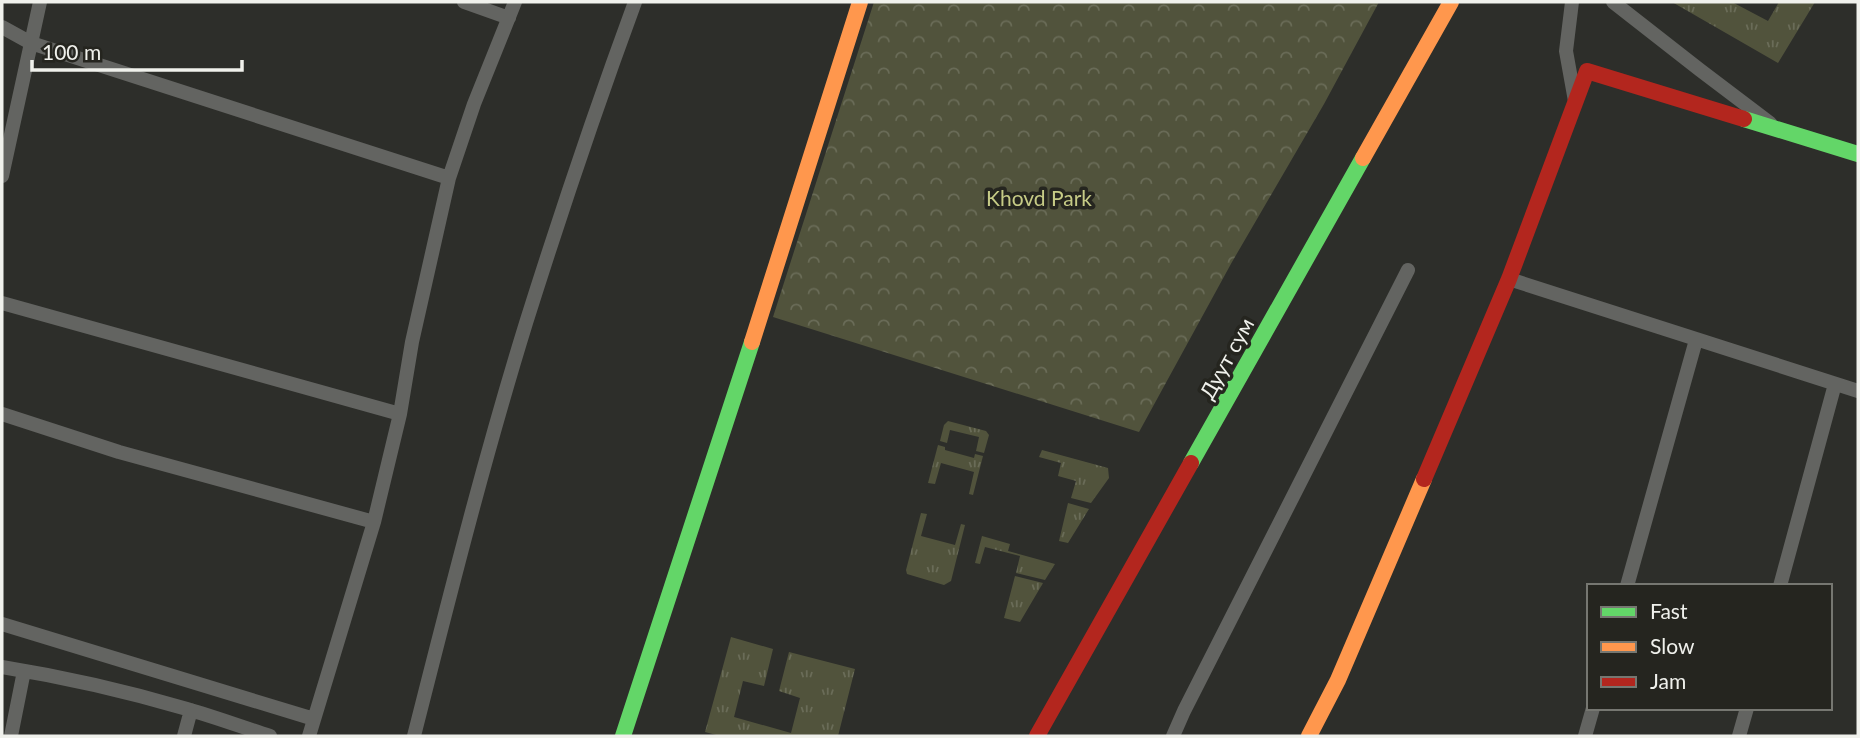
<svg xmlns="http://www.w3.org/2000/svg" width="1860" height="738" font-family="Lato,sans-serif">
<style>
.grass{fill:url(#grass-tufts)}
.park{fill:url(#park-crowns)}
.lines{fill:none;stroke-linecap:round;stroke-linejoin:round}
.street{stroke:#636461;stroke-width:14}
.fast{stroke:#63d668;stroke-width:16}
.slow{stroke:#ff974d;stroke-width:16}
.jam{stroke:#b3261e;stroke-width:16}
.labels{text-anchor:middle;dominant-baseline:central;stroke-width:7;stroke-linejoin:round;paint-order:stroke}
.park-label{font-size:21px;fill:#c6cb86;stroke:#25251f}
.street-label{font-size:21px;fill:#f0f1ec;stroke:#25251f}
</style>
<defs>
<pattern id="grass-tufts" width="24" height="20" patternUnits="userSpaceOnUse" patternTransform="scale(1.75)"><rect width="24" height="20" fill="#51533c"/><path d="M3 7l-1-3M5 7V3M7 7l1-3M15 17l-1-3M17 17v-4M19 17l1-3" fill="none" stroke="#6a6c58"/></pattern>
<pattern id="park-crowns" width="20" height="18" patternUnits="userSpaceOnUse" patternTransform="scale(1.75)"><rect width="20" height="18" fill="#51533c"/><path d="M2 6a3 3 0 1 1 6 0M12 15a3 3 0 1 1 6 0" fill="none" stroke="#6a6c58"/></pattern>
</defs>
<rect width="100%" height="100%" fill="#2d2e2a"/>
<path class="grass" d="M1672,2h60l36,19 11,-19h36l-37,61z
M948,421l38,10 3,4 -5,18 -8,-2 3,-14 -29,-7 -3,13 -7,-2 4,-16z
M938,445l7,2v3l29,8 1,-4 8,2 -10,39 -4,-1 5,-22 -33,-9 -6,21 -7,-1z
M1042,450l66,18 1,10 -18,25 -20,-5 5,-17 -18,-5 3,-13 -22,-6z
M1068,503l21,6 -21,34 -9,-2z
M921,513l6,1 -6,22 34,9 6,-21 4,1 -14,56 -7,4 -37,-11 -1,-4z
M982,536l28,8 -2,7 47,13 -10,16 -29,-7 4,-17 -35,-9 -5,17 -5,-1z
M1015,576l28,7 -23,39 -16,-4z
M731,637l42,12 -9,37 -21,-5 -9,36 57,16 9,-35 -21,-7 10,-39 66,17 -17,67h-118l-15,-4z"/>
<path class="park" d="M874,2h505l-55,102 -92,158 -93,170 -366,-115z"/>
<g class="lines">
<path class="street" d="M464,2l45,16
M1572,2l-6,49 9,50
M1613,2l87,68 70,53
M2,27l29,16 418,135
M2,176l38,-174
M1509,279l349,112
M2,303l398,111
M2,414l117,38 255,70
M1627,586l69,-246
M1780,586l55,-202
M2,624l312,95
M2,667c62,10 124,24 185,42 28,8 55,18 83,27
M11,736l13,-65
M184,736l7,-26
M309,736l65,-214 26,-108 12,-72 37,-164 25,-74 41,-102
M414,736c35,-138 70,-277 112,-413 34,-108 70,-215 109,-321
M1173,736l11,-25 224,-441
M1585,736l8,-28
M1739,736l8,-28"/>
<path class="fast" d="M1744,119l114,35
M1191,463l172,-305
M623,736l129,-394"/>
<path class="slow" d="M1363,158l88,-156
M752,342l108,-340
M1309,736l29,-56 86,-201"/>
<path class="jam" d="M1424,479l85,-200 78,-208 157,48
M1037,736l154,-273"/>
</g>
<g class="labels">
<g class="park-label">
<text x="1039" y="197">Khovd Park</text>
</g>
<g class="street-label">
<text transform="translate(1226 358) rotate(-61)">Дуут сум</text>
</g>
</g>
<rect width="1860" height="738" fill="none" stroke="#f0f1ec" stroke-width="7"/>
<rect x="1587" y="584" width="245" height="126" fill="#25251f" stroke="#767771" stroke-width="2"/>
<rect x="1601" y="607" width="35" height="10" fill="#63d668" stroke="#767771" stroke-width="2"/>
<text x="1650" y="619" font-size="21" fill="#f0f1ec">Fast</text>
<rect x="1601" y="642" width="35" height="10" fill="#ff974d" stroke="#767771" stroke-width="2"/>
<text x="1650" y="654" font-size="21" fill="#f0f1ec">Slow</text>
<rect x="1601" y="677" width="35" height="10" fill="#b3261e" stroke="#767771" stroke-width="2"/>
<text x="1650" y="689" font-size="21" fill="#f0f1ec">Jam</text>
<path d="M32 60v10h210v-10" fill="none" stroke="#f0f1ec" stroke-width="3.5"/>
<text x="42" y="60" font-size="21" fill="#f0f1ec" stroke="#25251f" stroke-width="5" paint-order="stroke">100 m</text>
</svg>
